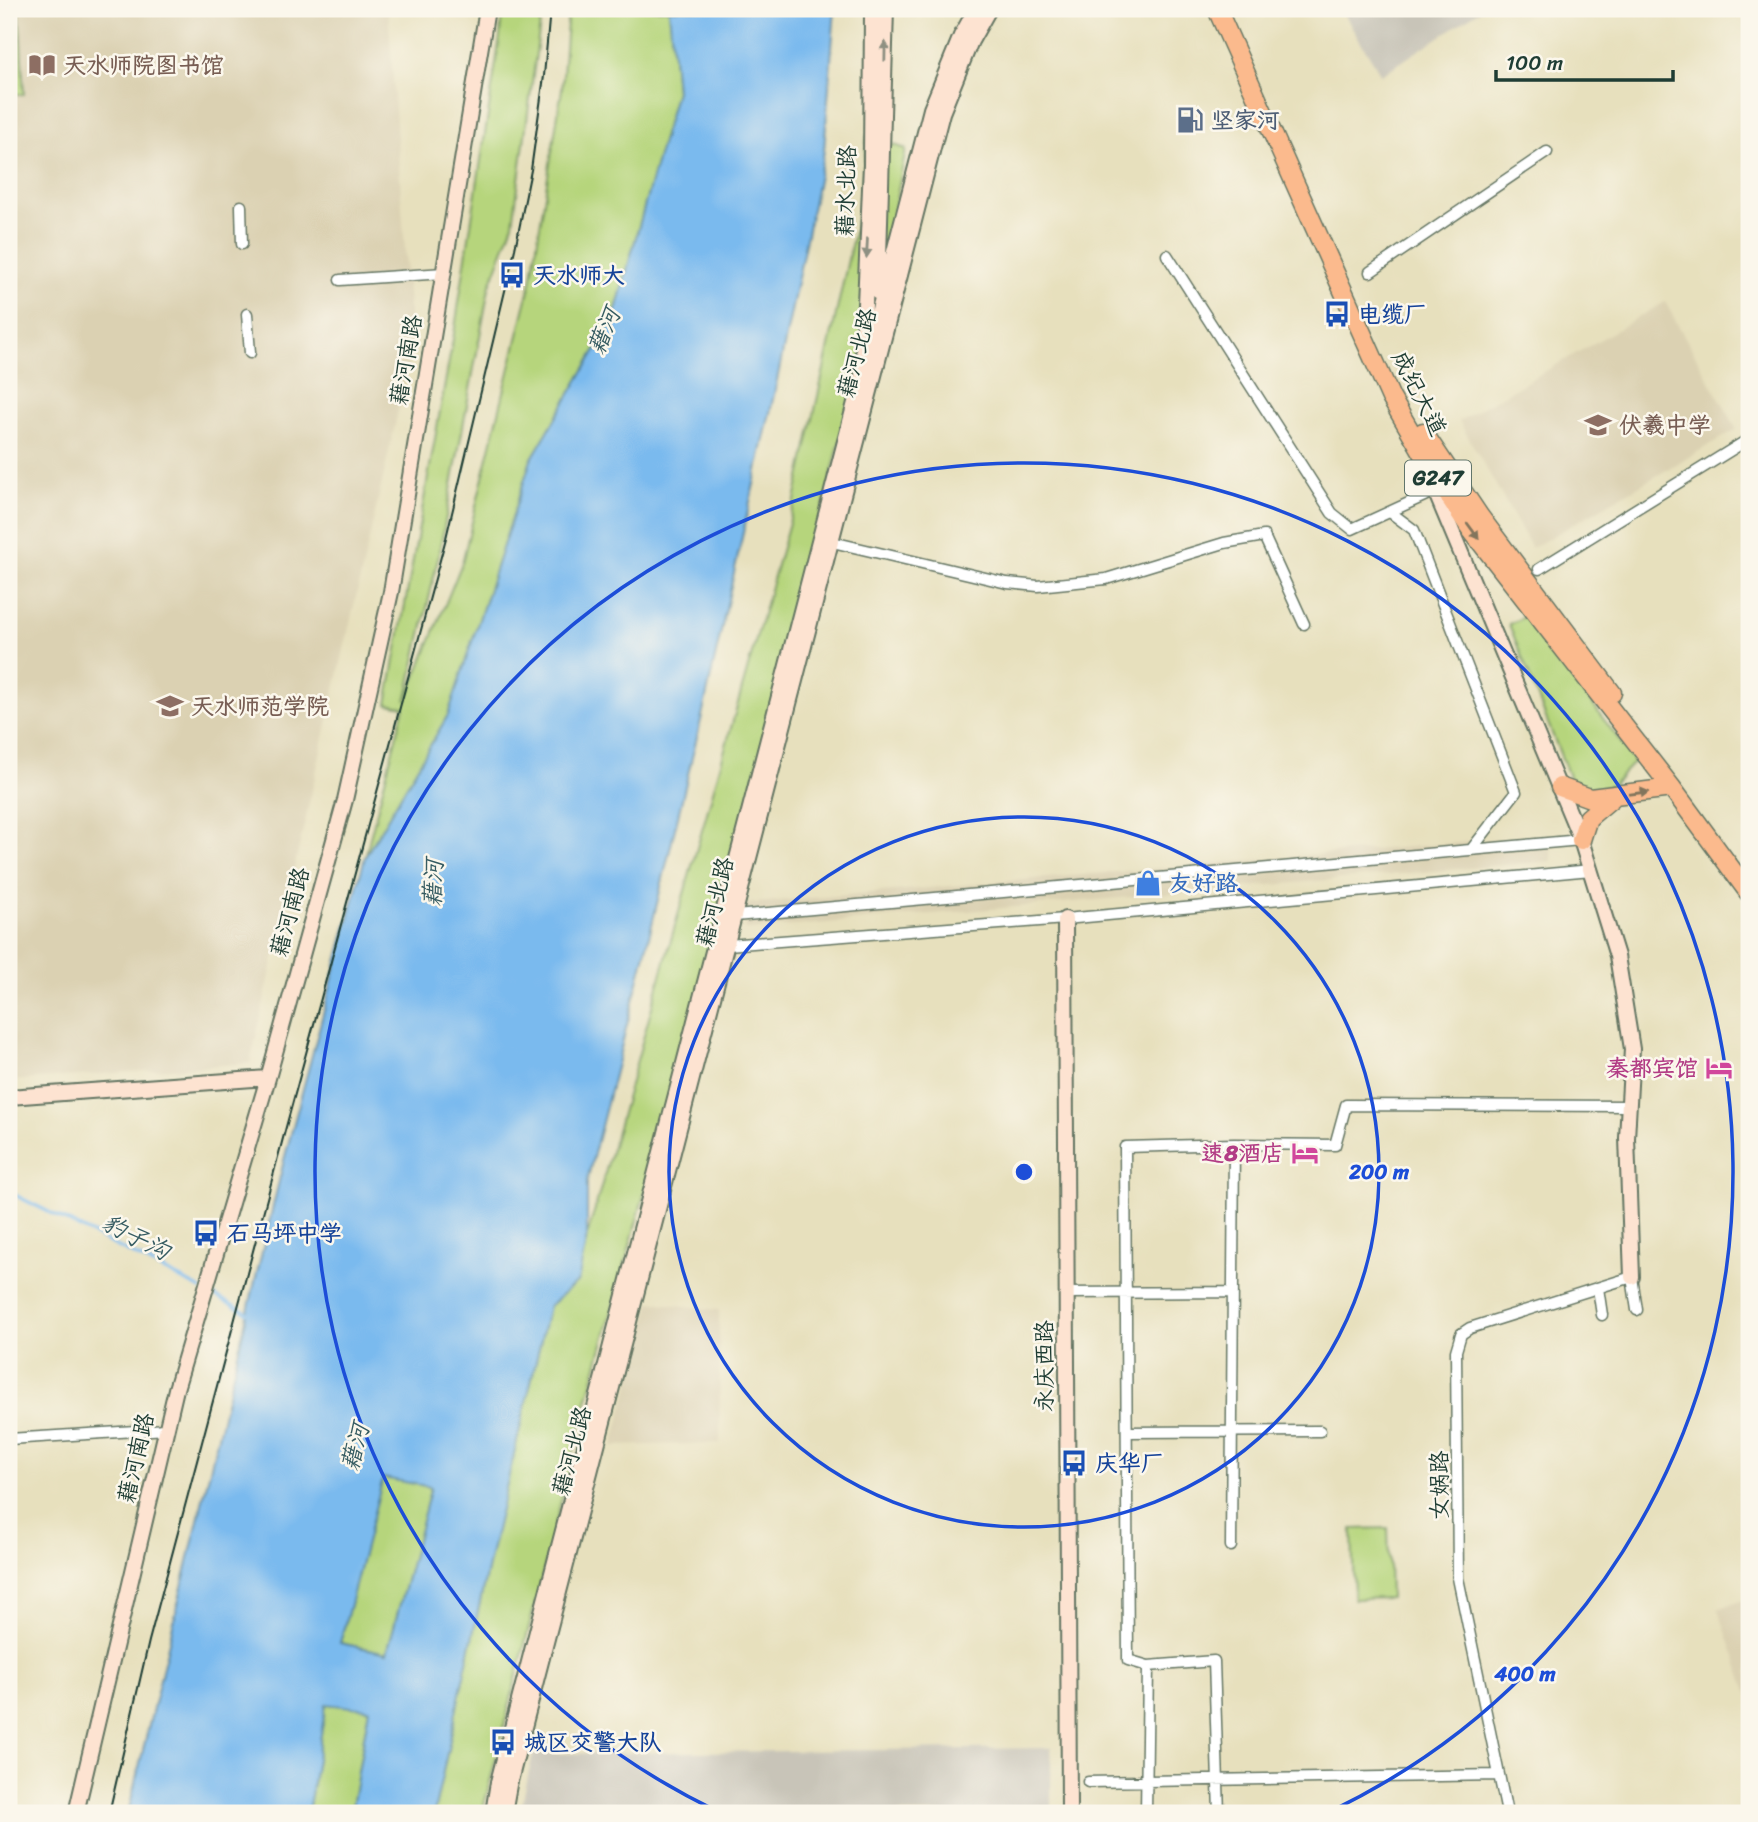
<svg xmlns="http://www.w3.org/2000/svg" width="1758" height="1822" font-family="Sriracha,'LXGW WenKai TC',sans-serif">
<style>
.built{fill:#dbd1b2}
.industrial{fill:#c8c4b8}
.green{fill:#b6d57c;stroke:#6a8958;stroke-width:2}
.water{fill:#7abaee;stroke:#4c7c91;stroke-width:2;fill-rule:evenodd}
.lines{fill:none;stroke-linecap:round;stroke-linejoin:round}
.stream{stroke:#7abaee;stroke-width:3.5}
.street-casing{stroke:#657664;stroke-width:13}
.secondary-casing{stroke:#657664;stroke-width:18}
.highway-casing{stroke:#657664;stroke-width:21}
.street{stroke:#fff;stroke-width:10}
.secondary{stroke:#fde3d1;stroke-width:14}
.highway{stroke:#fbba8d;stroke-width:18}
.tram{stroke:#1f3d34;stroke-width:2}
.oneway{fill:#8e9082}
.oneway2{fill:#82755c}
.ring{fill:none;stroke:#1d4ed8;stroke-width:3.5}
.labels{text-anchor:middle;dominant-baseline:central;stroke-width:5;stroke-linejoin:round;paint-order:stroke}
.shield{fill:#fbf7ec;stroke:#61756b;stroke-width:2}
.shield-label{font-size:21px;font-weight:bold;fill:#1f3d34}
.education-label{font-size:23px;font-weight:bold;fill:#785e54;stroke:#fbf7ec;text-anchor:start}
.service-label{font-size:23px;font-weight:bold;fill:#4e5e75;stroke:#fbf7ec;text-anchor:start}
.street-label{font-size:23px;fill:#1f3d34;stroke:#fbf7ec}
.transit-label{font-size:23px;font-weight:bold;fill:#164399;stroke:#fbf7ec;text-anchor:start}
.shop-label{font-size:23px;font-weight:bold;fill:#366cbe;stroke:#fbf7ec;text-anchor:start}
.hotel-label{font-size:23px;font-weight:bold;fill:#b23c85;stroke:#fbf7ec;text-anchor:end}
.water-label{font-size:24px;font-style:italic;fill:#365c62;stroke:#fbf7ec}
.centre{fill:#1d4ed8;stroke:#fbf7ec;stroke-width:3.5}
.ring-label{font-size:21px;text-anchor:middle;font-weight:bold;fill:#1d4ed8;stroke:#fbf7ec;stroke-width:5;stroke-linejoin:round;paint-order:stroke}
</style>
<rect width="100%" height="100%" fill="#fbf7ec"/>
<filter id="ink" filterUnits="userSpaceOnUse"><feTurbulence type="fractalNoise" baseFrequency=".0143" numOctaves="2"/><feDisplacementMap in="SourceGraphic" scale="14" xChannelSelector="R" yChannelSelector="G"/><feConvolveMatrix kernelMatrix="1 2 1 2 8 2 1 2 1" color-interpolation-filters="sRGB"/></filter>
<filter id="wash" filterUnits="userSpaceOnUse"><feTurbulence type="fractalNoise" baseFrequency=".00686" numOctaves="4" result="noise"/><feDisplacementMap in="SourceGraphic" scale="28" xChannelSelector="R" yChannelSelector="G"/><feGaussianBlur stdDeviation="1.57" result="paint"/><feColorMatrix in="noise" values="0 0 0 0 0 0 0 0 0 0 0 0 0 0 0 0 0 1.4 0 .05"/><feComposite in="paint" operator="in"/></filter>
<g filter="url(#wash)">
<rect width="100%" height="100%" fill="#e7e0bd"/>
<path class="built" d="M9,9h379l24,341 -162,713 -241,18z
M1665,302l72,127 -205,119 -73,-127z
M1550,835l2,26 -806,69 -3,-26z
M651,1302l68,8 1,133 -107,3z
M1749,1598v99l-31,-88z"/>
<path class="industrial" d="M1341,9h141l-101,66z
M1051,1748v65h-531l13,-59z"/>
<path class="green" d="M9,9h10l5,85 -15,1z
M502,9h40l-29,215 -24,64 -50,266 -33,147 56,-138 69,-281 31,-193 6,-80h101l7,82 -63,230 -82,139 -83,255 -83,142 39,-150 -17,-3 68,-376 45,-291z
M867,136l39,13 -29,146 -176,693 -123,446 -96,379h-48l58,-266 57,-242 29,-24 9,-44 207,-732 65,-295z
M1526,616l109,145 -22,23 -19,8 -22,-8 -63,-160z
M383,1477l48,10 -44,166 -47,-10z
M1388,1528l2,70 -36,1 -2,-70z
M326,1704l43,4 -18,105h-43z"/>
<path class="water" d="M669,9h166l-11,142 -49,239 -73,326 -60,250 -55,215v56l-9,44 -29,25 -57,241 -58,266h-83l18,-104 -43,-5 -18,109h-180l156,-653 81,-303 83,-142 83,-255 82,-139 63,-230zM383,1478l48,9 -44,166 -47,-10z"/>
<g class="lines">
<path class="stream" d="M9,1192l192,97
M207,1292l41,21"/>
</g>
</g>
<g filter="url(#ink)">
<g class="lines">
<g class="street-casing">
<path id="street" d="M241,206l1,38
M1167,255l165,258 20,16 83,-38
M1370,272l177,-120
M340,280l104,-7
M247,314l3,39
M1390,512l24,18 102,262 -45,58
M828,541l179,42 31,3 68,-7 118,-36 40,-7 40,88
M1539,569l210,-130
M735,916l846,-76
M728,945l337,-26 526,-49
M1598,1288l4,27
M1067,1293l166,-1
M1127,1432l193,-1
M9,1439l158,-10
M1231,1546l3,-402
M1148,1666l66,-5 5,152
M1088,1782l411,-7
M1146,1813l2,-147 -20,-6 -3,-513 109,-3 101,1 11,-40 282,1
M1507,1813l-49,-235 -2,-227 5,-17 9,-6 162,-51 5,33"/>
</g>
<g class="secondary-casing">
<path id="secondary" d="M878,293l8,-284
M863,350l8,-185 1,-156
M1428,474l153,366 36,116 15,93 -5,89 5,139
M1065,919l4,894
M9,1097l259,-19
M76,1813l100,-424 92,-311 77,-278 46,-208 96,-583
M493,1813l5,-31 433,-1673 30,-73 15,-27
M504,1813l5,-28 433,-1672 29,-72 18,-32"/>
</g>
<g class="highway-casing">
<path id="highway" d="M1217,9l174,389 50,86 31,47 200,257 77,105
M1423,432l57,85 132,176
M1560,787l30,11 82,-10
M1581,840l7,-22 25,-21"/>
</g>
<use href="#street" class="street"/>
<use href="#secondary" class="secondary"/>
<use href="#highway" class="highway"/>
<path class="tram" d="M109,1813l40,-172 137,-514 160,-589 69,-289 16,-79 13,-94 6,-67"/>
</g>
<defs><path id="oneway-solid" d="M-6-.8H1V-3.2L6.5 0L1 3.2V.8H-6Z" transform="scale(1.75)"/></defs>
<g class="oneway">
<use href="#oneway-solid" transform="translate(885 51) rotate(-89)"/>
<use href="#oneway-solid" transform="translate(867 248) rotate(93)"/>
</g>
<g class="oneway2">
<use href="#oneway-solid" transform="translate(1473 531) rotate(54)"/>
<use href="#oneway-solid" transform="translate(1639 793) rotate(-8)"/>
</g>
</g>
<g class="ring">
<circle cx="1024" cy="1172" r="355"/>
<path d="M719 1812A709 709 0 1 1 1329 1812"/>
</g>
<defs>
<g id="library-bare" transform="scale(2.1)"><path d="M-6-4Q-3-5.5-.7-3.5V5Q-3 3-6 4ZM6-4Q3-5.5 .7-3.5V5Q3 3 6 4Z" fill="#8d6e63" stroke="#fbf7ec" stroke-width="2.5" paint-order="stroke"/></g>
<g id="fuel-bare" transform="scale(2.1)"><path d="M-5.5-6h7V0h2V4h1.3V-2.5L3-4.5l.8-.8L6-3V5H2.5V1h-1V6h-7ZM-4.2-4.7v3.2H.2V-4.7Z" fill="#5c6f8a" stroke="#fbf7ec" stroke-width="2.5" paint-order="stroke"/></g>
<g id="bus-bare" transform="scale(2.1)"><path d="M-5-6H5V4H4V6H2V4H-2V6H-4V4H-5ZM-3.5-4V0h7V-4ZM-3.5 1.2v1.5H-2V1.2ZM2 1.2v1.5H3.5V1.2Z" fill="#1a4fb4" stroke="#fbf7ec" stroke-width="2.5" paint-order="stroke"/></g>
<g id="school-bare" transform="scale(2.1)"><path d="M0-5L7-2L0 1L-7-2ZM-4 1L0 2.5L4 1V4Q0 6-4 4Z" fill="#8d6e63" stroke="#fbf7ec" stroke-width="2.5" paint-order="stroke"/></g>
<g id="university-bare" transform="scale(2.1)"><path d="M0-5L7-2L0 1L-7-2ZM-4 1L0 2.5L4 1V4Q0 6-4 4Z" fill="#8d6e63" stroke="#fbf7ec" stroke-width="2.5" paint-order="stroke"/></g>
<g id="shop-bare" transform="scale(2.1)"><path d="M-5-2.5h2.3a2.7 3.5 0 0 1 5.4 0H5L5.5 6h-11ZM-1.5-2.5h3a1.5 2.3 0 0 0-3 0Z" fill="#3f7fe0" stroke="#fbf7ec" stroke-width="2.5" paint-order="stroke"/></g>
<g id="hotel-bare" transform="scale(2.1)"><path d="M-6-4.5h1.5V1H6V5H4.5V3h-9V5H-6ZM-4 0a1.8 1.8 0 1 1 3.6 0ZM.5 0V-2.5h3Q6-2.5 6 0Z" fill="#d1479c" stroke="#fbf7ec" stroke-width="2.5" paint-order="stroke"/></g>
</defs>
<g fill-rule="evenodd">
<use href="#library-bare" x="42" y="65"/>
<use href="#fuel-bare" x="1190" y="120"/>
<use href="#bus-bare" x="512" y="275"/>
<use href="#bus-bare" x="1337" y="314"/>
<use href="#school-bare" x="1598" y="425"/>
<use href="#university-bare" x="170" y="706"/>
<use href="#shop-bare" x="1148" y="883"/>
<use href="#hotel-bare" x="1719" y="1068"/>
<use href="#hotel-bare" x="1305" y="1153"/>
<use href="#bus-bare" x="206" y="1233"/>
<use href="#bus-bare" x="1074" y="1463"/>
<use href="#bus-bare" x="503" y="1742"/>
</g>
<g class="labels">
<rect class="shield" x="1405" y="460.5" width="66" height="35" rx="5"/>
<g class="shield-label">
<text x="1438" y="478">G247</text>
</g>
<g class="education-label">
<text x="63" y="65">天水师院图书馆</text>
<text x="1619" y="425">伏羲中学</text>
<text x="191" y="706">天水师范学院</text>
</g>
<g class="service-label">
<text x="1211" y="120">坚家河</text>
</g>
<g class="street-label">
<text transform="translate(846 191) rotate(-88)">藉水北路</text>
<text transform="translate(857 353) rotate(-75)">藉河北路</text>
<text transform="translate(406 360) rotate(-80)">藉河南路</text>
<text transform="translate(1419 393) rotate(63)">成纪大道</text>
<text transform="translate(715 902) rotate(-76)">藉河北路</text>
<text transform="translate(290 912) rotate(-75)">藉河南路</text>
<text transform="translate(1044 1366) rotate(-90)">永庆西路</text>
<text transform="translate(572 1451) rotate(-75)">藉河北路</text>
<text transform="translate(136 1458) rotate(-77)">藉河南路</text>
<text transform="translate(1439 1485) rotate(-90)">女娲路</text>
</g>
<g class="transit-label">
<text x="533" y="275">天水师大</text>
<text x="1358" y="314">电缆厂</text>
<text x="227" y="1233">石马坪中学</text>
<text x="1095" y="1463">庆华厂</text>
<text x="524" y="1742">城区交警大队</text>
</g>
<g class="shop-label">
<text x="1169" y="883">友好路</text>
</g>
<g class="hotel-label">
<text x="1698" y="1068">秦都宾馆</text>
<text x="1284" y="1153">速8酒店</text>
</g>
<g class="water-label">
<text transform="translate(604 331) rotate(-67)">藉河</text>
<text transform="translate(433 883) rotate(-87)">藉河</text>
<text transform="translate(136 1237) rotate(27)">豹子沟</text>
<text transform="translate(355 1447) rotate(-75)">藉河</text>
</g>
</g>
<circle cx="1024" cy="1172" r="10" class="centre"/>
<g class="ring-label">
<text x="1379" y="1179">200 m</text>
<text x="1525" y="1681">400 m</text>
</g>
<rect width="1758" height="1822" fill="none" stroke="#fbf7ec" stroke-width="35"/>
<path d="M1496 70v10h177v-10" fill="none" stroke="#1f3d34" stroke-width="3.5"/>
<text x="1506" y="70" font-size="21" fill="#1f3d34" stroke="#fbf7ec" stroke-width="5" paint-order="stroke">100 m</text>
</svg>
